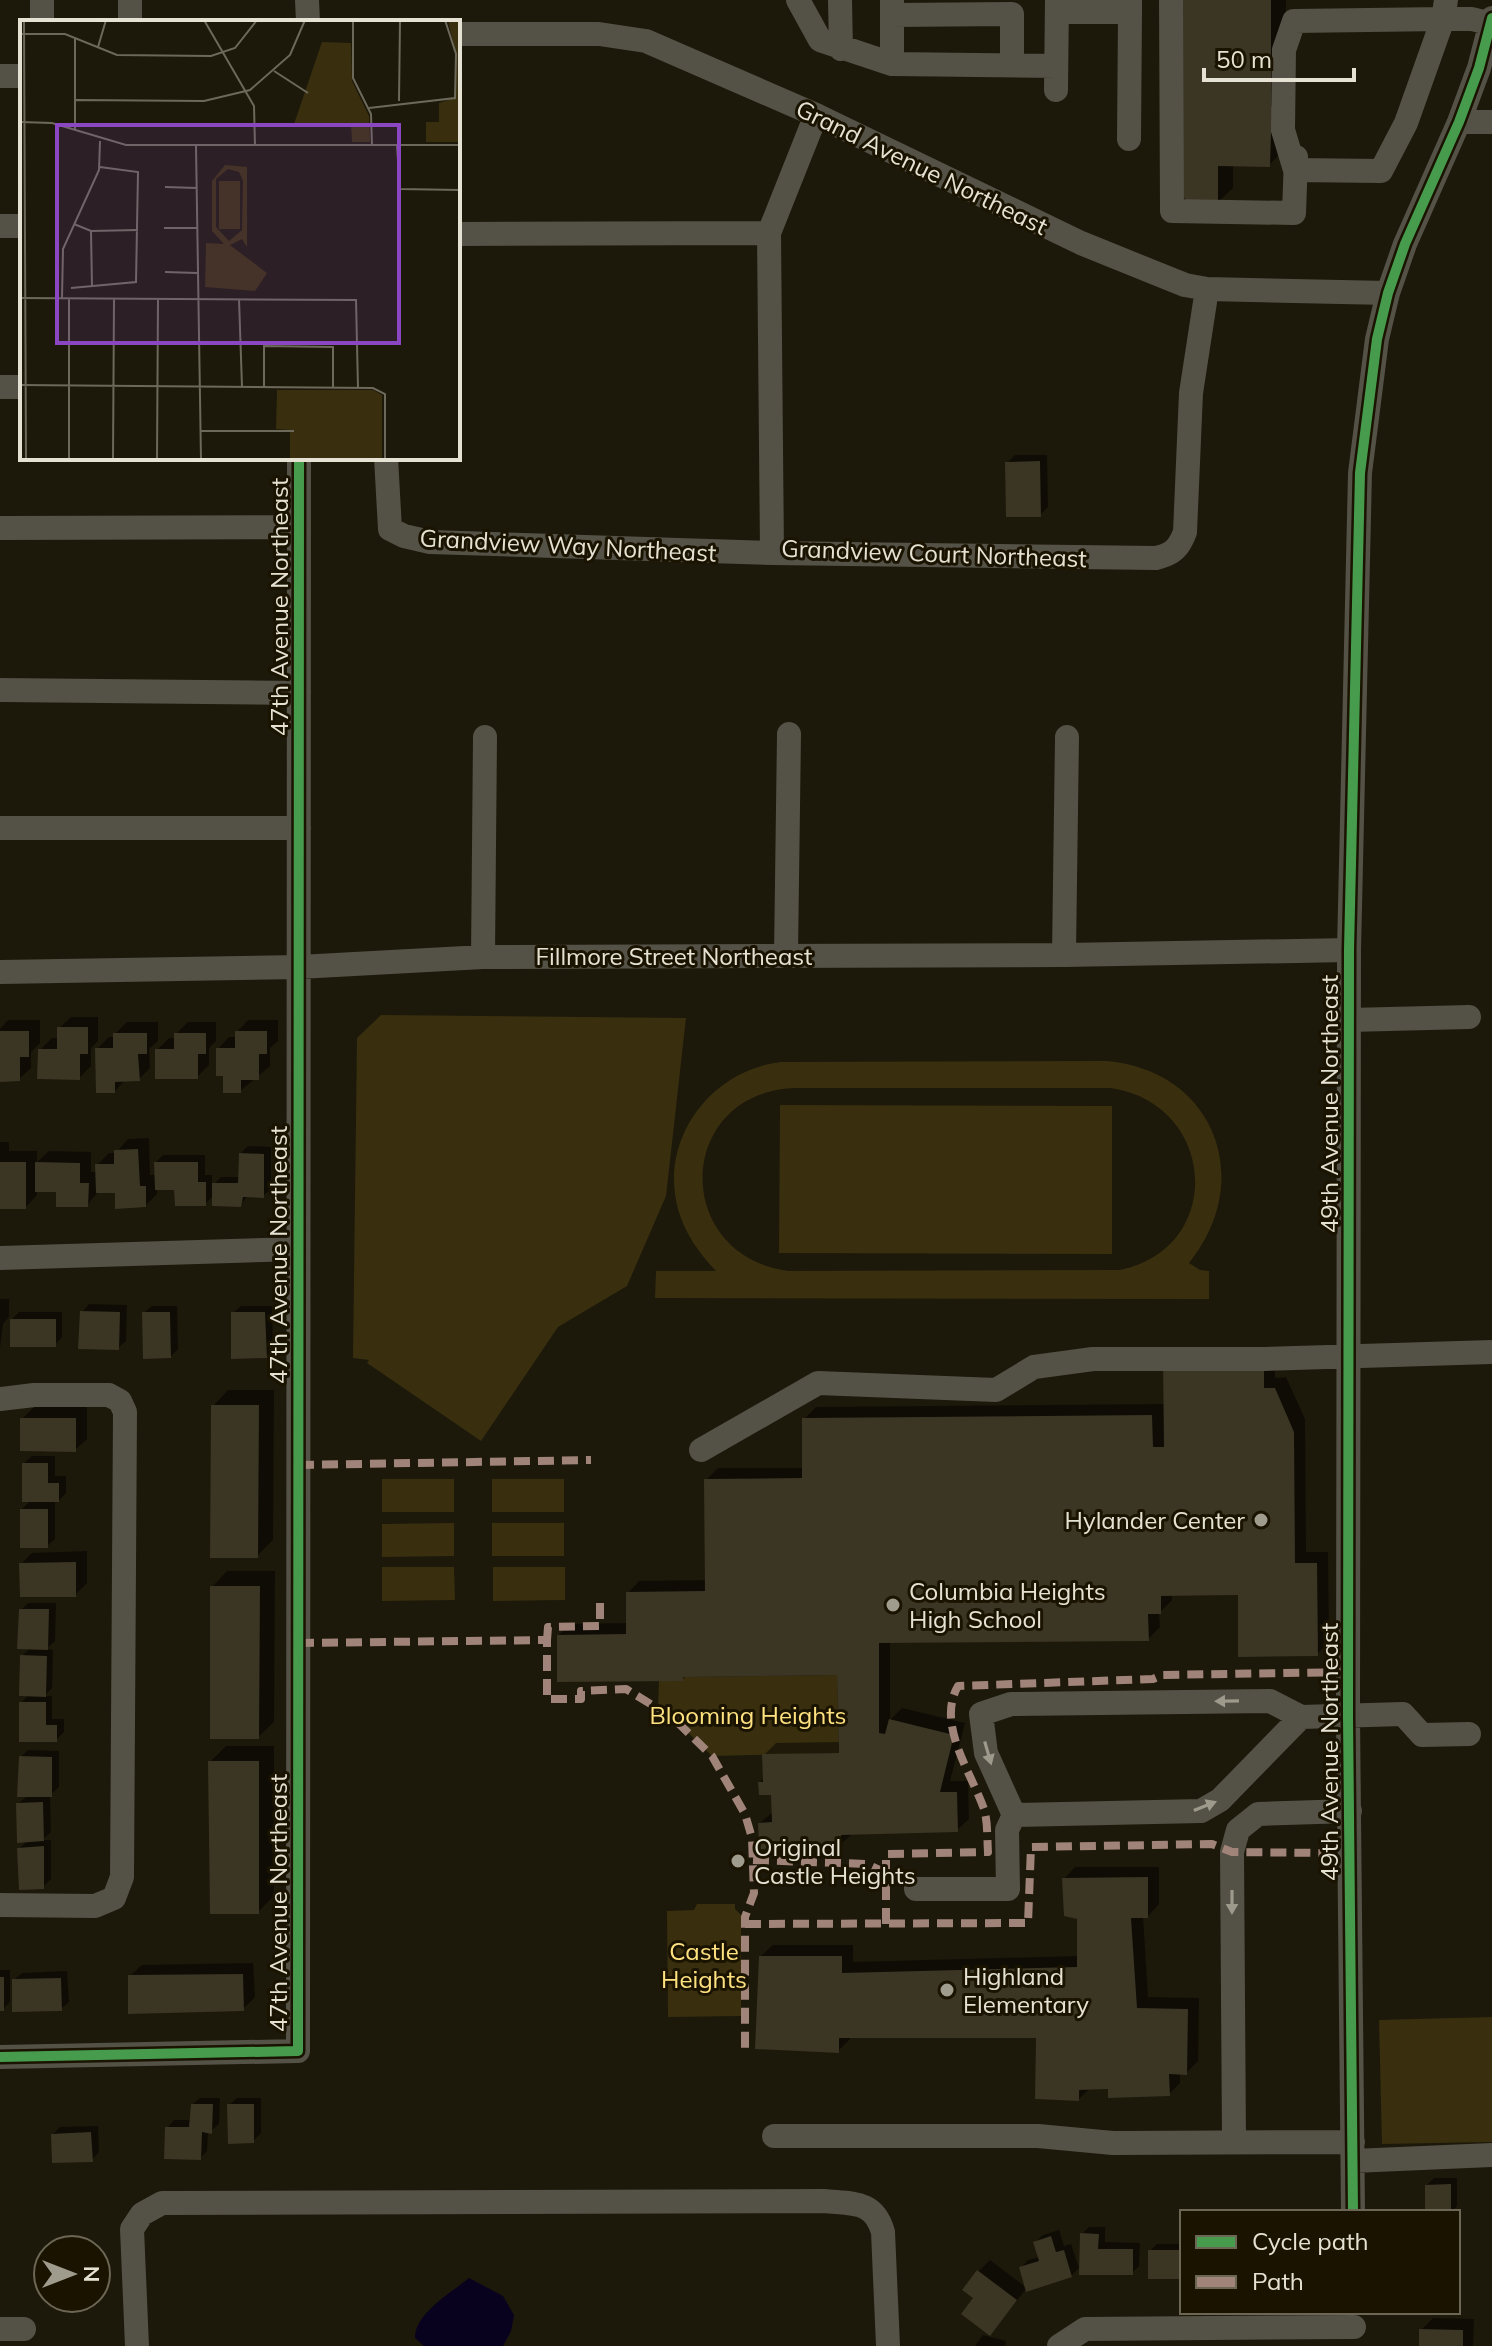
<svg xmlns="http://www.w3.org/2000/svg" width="1492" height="2346" font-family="Mulish,sans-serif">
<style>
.green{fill:#392f0f;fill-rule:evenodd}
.water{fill:#08021f}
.shadow{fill:#0007}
.building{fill:#3b3524}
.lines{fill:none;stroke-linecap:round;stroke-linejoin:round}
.minor{stroke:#545146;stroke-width:24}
.quiet{stroke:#a18479;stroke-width:8;stroke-dasharray:16 8;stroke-linecap:butt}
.cycleway-casing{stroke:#1a1300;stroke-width:15}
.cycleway{stroke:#469c4c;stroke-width:10}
.oneway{fill:#9d9a8c}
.poi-dot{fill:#9f9b8d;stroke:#1a1300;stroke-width:3}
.labels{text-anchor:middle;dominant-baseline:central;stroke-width:6;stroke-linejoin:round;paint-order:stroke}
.street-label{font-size:24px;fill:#e6e2d3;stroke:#1a1300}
.poi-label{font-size:24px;fill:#e6e2d3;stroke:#1a1300;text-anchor:start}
.park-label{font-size:24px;fill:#ffe280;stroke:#1a1300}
.inset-road{fill:none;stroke:#6d695a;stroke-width:2}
.view{fill:#8b47c2;fill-opacity:0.15;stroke:#8b47c2;stroke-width:4}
.inset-edge{fill:none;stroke:#e6e2d3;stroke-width:4}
</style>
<rect width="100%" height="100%" fill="#1c180a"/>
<path class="green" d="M381,1015l305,3 -20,178 -39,90 -69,41 -77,114 -114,-78 2,-3 -16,-2 4,-320z
M1107,1061c108,10 149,119 82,202l11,7 9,1v28l-554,-1 1,-27h60c-17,-18 -31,-37 -38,-62 -19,-70 33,-139 103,-147zM795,1088h316c106,16 115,160 9,182l-332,1c-118,-17 -112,-179 7,-183z
M780,1105l332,1v148l-333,-1z
M382,1479h72v33h-72z
M492,1479h72v33h-72z
M454,1523v33l-72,1v-33z
M492,1523h72v33h-72z
M382,1567h72l1,33 -73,1z
M493,1567h72v33l-72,1z
M837,1675l2,78 -127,3 -40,-39 -14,-9 1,-27h24v-4z
M697,1904h38v5l6,6v101l-73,1 -1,-106 27,-1z
M1492,2017v125l-110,2 -3,-124z"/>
<path class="water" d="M469,2278l34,18 11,19 -3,16 -8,15h-79l-9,-8c0,-25 36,-45 54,-60z"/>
<path class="shadow" d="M1183,0h103l-1,149 -16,16 -36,-1v24l-16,15z
M1015,455h32l1,52 -8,8 -33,-52z
M71,1017h27v24l-7,7v18l-12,12 -39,-28 12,-12h7v-10z
M8,1020h32v23l-9,9v16l-12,11 -19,1v-51z
M248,1020h30v21l-8,7v18l-30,25 -15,-17 -7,-25 11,-12h8v-5z
M127,1022h31v19l-9,8 1,19 -11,11 -14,1 -10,11 -18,-42 12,-12h6v-3z
M188,1022h28v19l-7,7v17l-12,12 -40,-27 12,-12h7v-4z
M149,1138l1,37h6v-13l7,-7h42v20h7v11l9,-9h19l1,-24 7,-7 23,1v42l-8,7h-15l-8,9 -26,-10 -9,9 -29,-16h-19v6l-12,12 -28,-15h-18l-12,14 -29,-15h-21v5l-11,12h-26v-65h9v9h28v11l12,-11 42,1v20h6v-7l12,-12h7l12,-14z
M0,1299h9v18l-6,7 -3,24z
M89,1304l38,1 -1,36 -8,7 -36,-36z
M152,1306h25l1,43 -7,7 -27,-43z
M241,1306h31l1,43 -7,7 -33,-43z
M19,1312h43v25l-7,8 -43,-26z
M1275,1348v30l11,-1 19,42 1,133h22l1,91 -12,11 -77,-61 -68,1v6l-13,13 1,14 -12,12 -258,2v79l12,-12 63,15 -15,58h18l1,38 -12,11 -105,4 -12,11 -80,-22 13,-11v-19l-13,-11 4,-4v-23l12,-12 65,-1 -2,-69 -152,2 -4,4 -124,-44 11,-11 58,-1v-30l11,-12 68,-1 -1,-100 12,-12h86v-49l12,-12 350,-3z
M228,1390h46l-1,150 -16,16 -44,-150z
M34,1407h53v32l-12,11 -53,-31z
M32,1456h23v20h11v17l-7,7h-4v39l-8,7 -25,-37 9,-9 -7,-37z
M87,1551v32l-12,12 -54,-31 11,-11z
M227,1571h48l-1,151 -16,15 -46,-150z
M28,1603h28l-1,38 -9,8 7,1 -1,38 -8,8h8v23h12v13l-8,8 -35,-37 8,-9 -7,-38 9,-9 -10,-37z
M226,1746h48v150l-16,16 -48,-150z
M28,1750l31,1v36l-9,8 1,37 -9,8h9v39l-8,8 -24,-38 9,-9 -10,-36 10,-9 -7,-38z
M1075,1867h84v37l-11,12h-5l5,81 51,1 -1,63 -12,12h-6v10l-11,11 -59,-7 -20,1 -11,11 -41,-63h-188v3l-12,12 -77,-95 12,-11h80v17l226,-6v-39l-15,-38z
M253,1963l2,34 -12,12 -113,-33 12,-11z
M0,1970h10v32l-7,7h-3z
M67,1971l2,31 -8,7 -47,-29 8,-7z
M200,2098h20l-1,26 -8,7h-3l-1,20 -7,7 -33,-30 7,-8h18v-15z
M237,2098h24v35l-8,8 -24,-36z
M98,2126l1,26 -7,8 -39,-26 7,-7z
M1434,2178h23v28l-6,6h-24v-27z
M1089,2227h16v15l35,1 -1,23 -7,7h-51l1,-39z
M1059,2230l5,16 7,-2 8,24 -8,8 -50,-8 7,-8 12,-3 -5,-14 8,-8z
M1157,2244h25v33l-32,-26z
M990,2260l37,28 -37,45 -15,-36 3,-25z
M1433,2318l41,1 -1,27h-52v-16z
M983,2335l23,6 -1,5h-30z"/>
<path class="building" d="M1181,0h90v106h5v27h-5l-1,34 -52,-1v39h-26l-10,-9z
M1040,461l1,56h-35l-1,-55z
M57,1027h31v27h-8v26l-43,-1 1,-30h19z
M0,1031h29v26h-9v24l-20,1z
M235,1031h32v23h-8v26h-18v13h-18v-17h-7v-28h19z
M113,1033h34v21h-9l2,27 -25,1v11h-19l-1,-45h18z
M174,1033h32v21h-8v25h-43v-30h19z
M138,1149l2,37h6v21l-31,2v-16h-19l-1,-29h19v-14z
M239,1153l25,1v44l-21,-1 -2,10 -29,-1v-23h26z
M0,1162h26v47h-26z
M35,1162l45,1v20h9l-1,24h-32v-15h-21z
M154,1162h44v20h8v24h-31l-1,-16h-19z
M80,1311l40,1 -1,38 -41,-1z
M142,1312h28l1,46 -28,1z
M231,1312h34l2,46 -36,1z
M10,1319h46v28h-46z
M1264,1359v29h11l19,44 1,131h22l1,93 -80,1v-62l-77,1v18h-13l1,27 -270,2v90l6,1 4,-15 65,16 -14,57h17l1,40 -117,3v12l-82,2 -1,-26 14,-1 -1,-27h-12l-1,-13h5l-1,-28 77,-1 -2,-78 -154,2v4l-126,1v-47l69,-1v-42l79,-1 -1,-112 98,-1v-60l350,-3 1,32h11l-1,-87z
M211,1405h48l-1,153h-48z
M20,1418h56v34l-56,-1z
M22,1463h26v20h11v19h-37z
M20,1509h28v39h-28z
M76,1562v35h-56l-1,-34z
M210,1586h50l-1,153h-49z
M19,1609h30l-1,41 -31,-1z
M20,1655l27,1 -1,41 -27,-1z
M19,1702h27v23h11v17h-38z
M19,1756l33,1v40h-35z
M208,1761h51v153h-49z
M43,1802l1,39 -27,2 -1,-40z
M44,1846v43l-25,1 -2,-42z
M1148,1877v41h-17l6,90 51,1 -1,66 -18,-1 1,22 -62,2v-9l-29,1v11l-44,-2 1,-61h-197v15l-84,-4 4,-93h83v17l235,-6v-48l-13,-3 -2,-38z
M243,1974l1,37 -116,3v-39z
M0,1977h4v34h-4z
M61,1978l1,33 -50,1v-33z
M191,2104h22l-1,30 -10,-2 -1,28 -37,-1 1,-32h24z
M227,2104h27v39l-26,1z
M91,2132l2,30 -41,1 -1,-29z
M1451,2184v28h-26v-27z
M1080,2233l19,1 -1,15h35v26h-54z
M1051,2236l5,16 8,-2 8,27 -46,15 -7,-25 20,-6 -6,-19z
M1148,2250h34v29h-34z
M977,2270l40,30 -27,36 -29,-22 12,-16 -11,-8z
M1419,2329l44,1v16h-44z"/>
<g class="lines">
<path class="minor" d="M130,0v22
M307,0l1,22
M798,0l22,40 72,24 164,2
M840,0l1,49
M892,0v64
M1171,0l1,211 122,2 2,-56
M1446,0l-3,19h29l19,5
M1057,12h73v-12
M892,15l120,-1v51
M1443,19l-37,104 -25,48 -86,-1 -12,-40 1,-80 10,-29z
M42,22v-22
M458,34h141l47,7 170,74 265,128 104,42 22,4 181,4
M0,76h22
M1056,90l1,-90
M1459,122h33
M1129,139l1,-127
M0,226h22
M458,234l311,-1
M0,387h22
M386,458l4,71 14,7 26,6 342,11 384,5c17,-4 23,-10 29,-26l6,-139 16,-104
M0,528l299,-1
M772,553l-3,-320 47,-118
M0,690l299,3
M0,828h299
M786,955l3,-221
M1064,955l3,-218
M483,957l2,-220
M0,972l299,-5 184,-10 581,-2 285,-5
M1349,1020l120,-3
M0,1258l298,-9
M0,1399l34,-4h75l11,6 5,11 -3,465 -8,21 -19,8 -95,-1
M701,1450l117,-67 178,7 38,-23 59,-8h171l228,-7
M1301,1717l-81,83 -19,11 -187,4 -28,-62 -5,-39 30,-10 259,-3 31,16 102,-3 19,21 47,-1
M916,1889h92l-1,-59 7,-15
M0,2057l298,-6 1,-1593
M774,2136h264l75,7 240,-1
M1234,2141l-2,-289 6,-22 20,-16 92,-3
M1353,2161l139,-6
M1353,2212l-5,-496 1,-766 11,-477 17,-134 11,-46 17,-49 54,-122 20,-54 13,-50
M0,2329h24
M137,2346l-5,-117 10,-15 20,-11 662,-2c29,3 50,-1 59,31l5,114
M1059,2346l26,-17 269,-2"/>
<path class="quiet" d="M298,1465l293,-5
M547,1640l1,-13 52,-1v-23
M298,1643l249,-3v59h34v-8l45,-2 46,28 40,39 33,58 7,24 2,55 -9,24v135
M753,1860l114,4 15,7 4,6
M745,1924l283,-1 3,-76 181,-3 20,8 91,1
M886,1924v-70l102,-2c-1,-13 0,-30 -4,-43 -13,-37 -48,-85 -26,-123l195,-7 9,-4 186,-3"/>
<g class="cycleway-casing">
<path id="cycleway" d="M0,2057l298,-6 1,-1593
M1353,2212l-5,-496 1,-766 11,-477 17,-134 11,-46 17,-49 54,-122 20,-54 13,-50"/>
</g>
<use href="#cycleway" class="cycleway"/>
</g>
<defs><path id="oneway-solid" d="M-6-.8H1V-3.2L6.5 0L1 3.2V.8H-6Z" transform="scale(2)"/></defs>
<g class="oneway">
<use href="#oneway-solid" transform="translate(1227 1701) rotate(179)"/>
<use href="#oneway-solid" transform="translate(988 1753) rotate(74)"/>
<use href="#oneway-solid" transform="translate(1205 1806) rotate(-22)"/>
<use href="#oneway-solid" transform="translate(1232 1902) rotate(90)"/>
</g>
<g class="poi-dot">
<circle cx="1261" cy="1520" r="8"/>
<circle cx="893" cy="1605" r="8"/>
<circle cx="738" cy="1861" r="8"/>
<circle cx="947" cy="1990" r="8"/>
</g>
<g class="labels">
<g class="street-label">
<text transform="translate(922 167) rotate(26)">Grand Avenue Northeast</text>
<text transform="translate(568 545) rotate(3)">Grandview Way Northeast</text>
<text transform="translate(934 553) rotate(2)">Grandview Court Northeast</text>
<text transform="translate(279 607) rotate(-90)">47th Avenue Northeast</text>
<text x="674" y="956">Fillmore Street Northeast</text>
<text transform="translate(1329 1104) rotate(-90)">49th Avenue Northeast</text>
<text transform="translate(278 1255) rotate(-90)">47th Avenue Northeast</text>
<text transform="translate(1329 1752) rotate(-90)">49th Avenue Northeast</text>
<text transform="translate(278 1903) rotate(-90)">47th Avenue Northeast</text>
</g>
<g class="poi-label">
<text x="1245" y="1520" text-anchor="end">Hylander Center</text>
<text x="909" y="1591">Columbia Heights<tspan x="909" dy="28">High School</tspan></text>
<text x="754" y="1847">Original<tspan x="754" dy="28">Castle Heights</tspan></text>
<text x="963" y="1976">Highland<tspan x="963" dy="28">Elementary</tspan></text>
</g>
<g class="park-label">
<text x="748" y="1715">Blooming Heights</text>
<text x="704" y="1951">Castle<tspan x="704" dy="28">Heights</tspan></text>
</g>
</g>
<g transform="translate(20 20)">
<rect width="440" height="440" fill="#1c180a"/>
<path d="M428,0h12v122h-34v-20h13v-19l16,-5 1,-44zM302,22l29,1 1,38 17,35 1,26h-18l-1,-18h-57zM205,145l22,2v80l-5,-8 -12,6 37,28 -12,18 -50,-4 1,-44 18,1 -12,-13v-50zM208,149l11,3 4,9 -1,49 -13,11 -13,-14v-48zM199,161h21v48h-21zM257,370h96l9,5v65h-92v-30l-14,-1z" fill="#392f0f" fill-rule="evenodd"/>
<path class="inset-road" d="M4,0l2,440M184,0l50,86 1,40M333,0v58l18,36 1,32M0,14h45l52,21 94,1 24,-8 22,-28M55,17v93M78,27l8,-27M254,51l34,22M56,80l128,1 46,-11 40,-35 15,-35M379,81l1,-81M349,88l86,-10 1,-44 -11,-34M0,102l32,1 74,22h334M176,126l5,314M377,126l3,43 60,1M145,167l32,1M54,204l17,7 47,-1M144,208h33M71,211l1,56M145,252l32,1M51,268l65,-6 2,-110 -38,-5M0,278l336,2 2,88M42,278l1,-49 36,-79 1,-29M49,278v162M219,279l3,88M0,365l353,3 12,6v66M244,367v-41l69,1v40M181,411h93M93,440l1,-161M137,440l1,-161"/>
<path class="view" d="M37,105h342v218h-342z"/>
<rect width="440" height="440" class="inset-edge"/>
</g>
<rect x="1180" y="2210" width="280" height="104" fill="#1a1300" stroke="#6c6654" stroke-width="2"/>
<rect x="1196" y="2236" width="40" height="12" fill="#469c4c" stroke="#6c6654" stroke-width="2"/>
<text x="1252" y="2250" font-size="24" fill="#e6e2d3">Cycle path</text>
<rect x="1196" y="2276" width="40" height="12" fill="#a18479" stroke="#6c6654" stroke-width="2"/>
<text x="1252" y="2290" font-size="24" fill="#e6e2d3">Path</text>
<g transform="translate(72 2274) rotate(90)"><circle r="38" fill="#1a1300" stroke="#6c6654" stroke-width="2"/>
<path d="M0-6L14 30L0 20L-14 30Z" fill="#9f9b8d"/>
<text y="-12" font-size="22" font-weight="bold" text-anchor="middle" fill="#e6e2d3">N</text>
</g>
<path d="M1204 68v12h150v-12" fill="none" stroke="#e6e2d3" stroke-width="4"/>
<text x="1216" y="68" font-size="24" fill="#e6e2d3" stroke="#1a1300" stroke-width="6" paint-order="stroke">50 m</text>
</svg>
